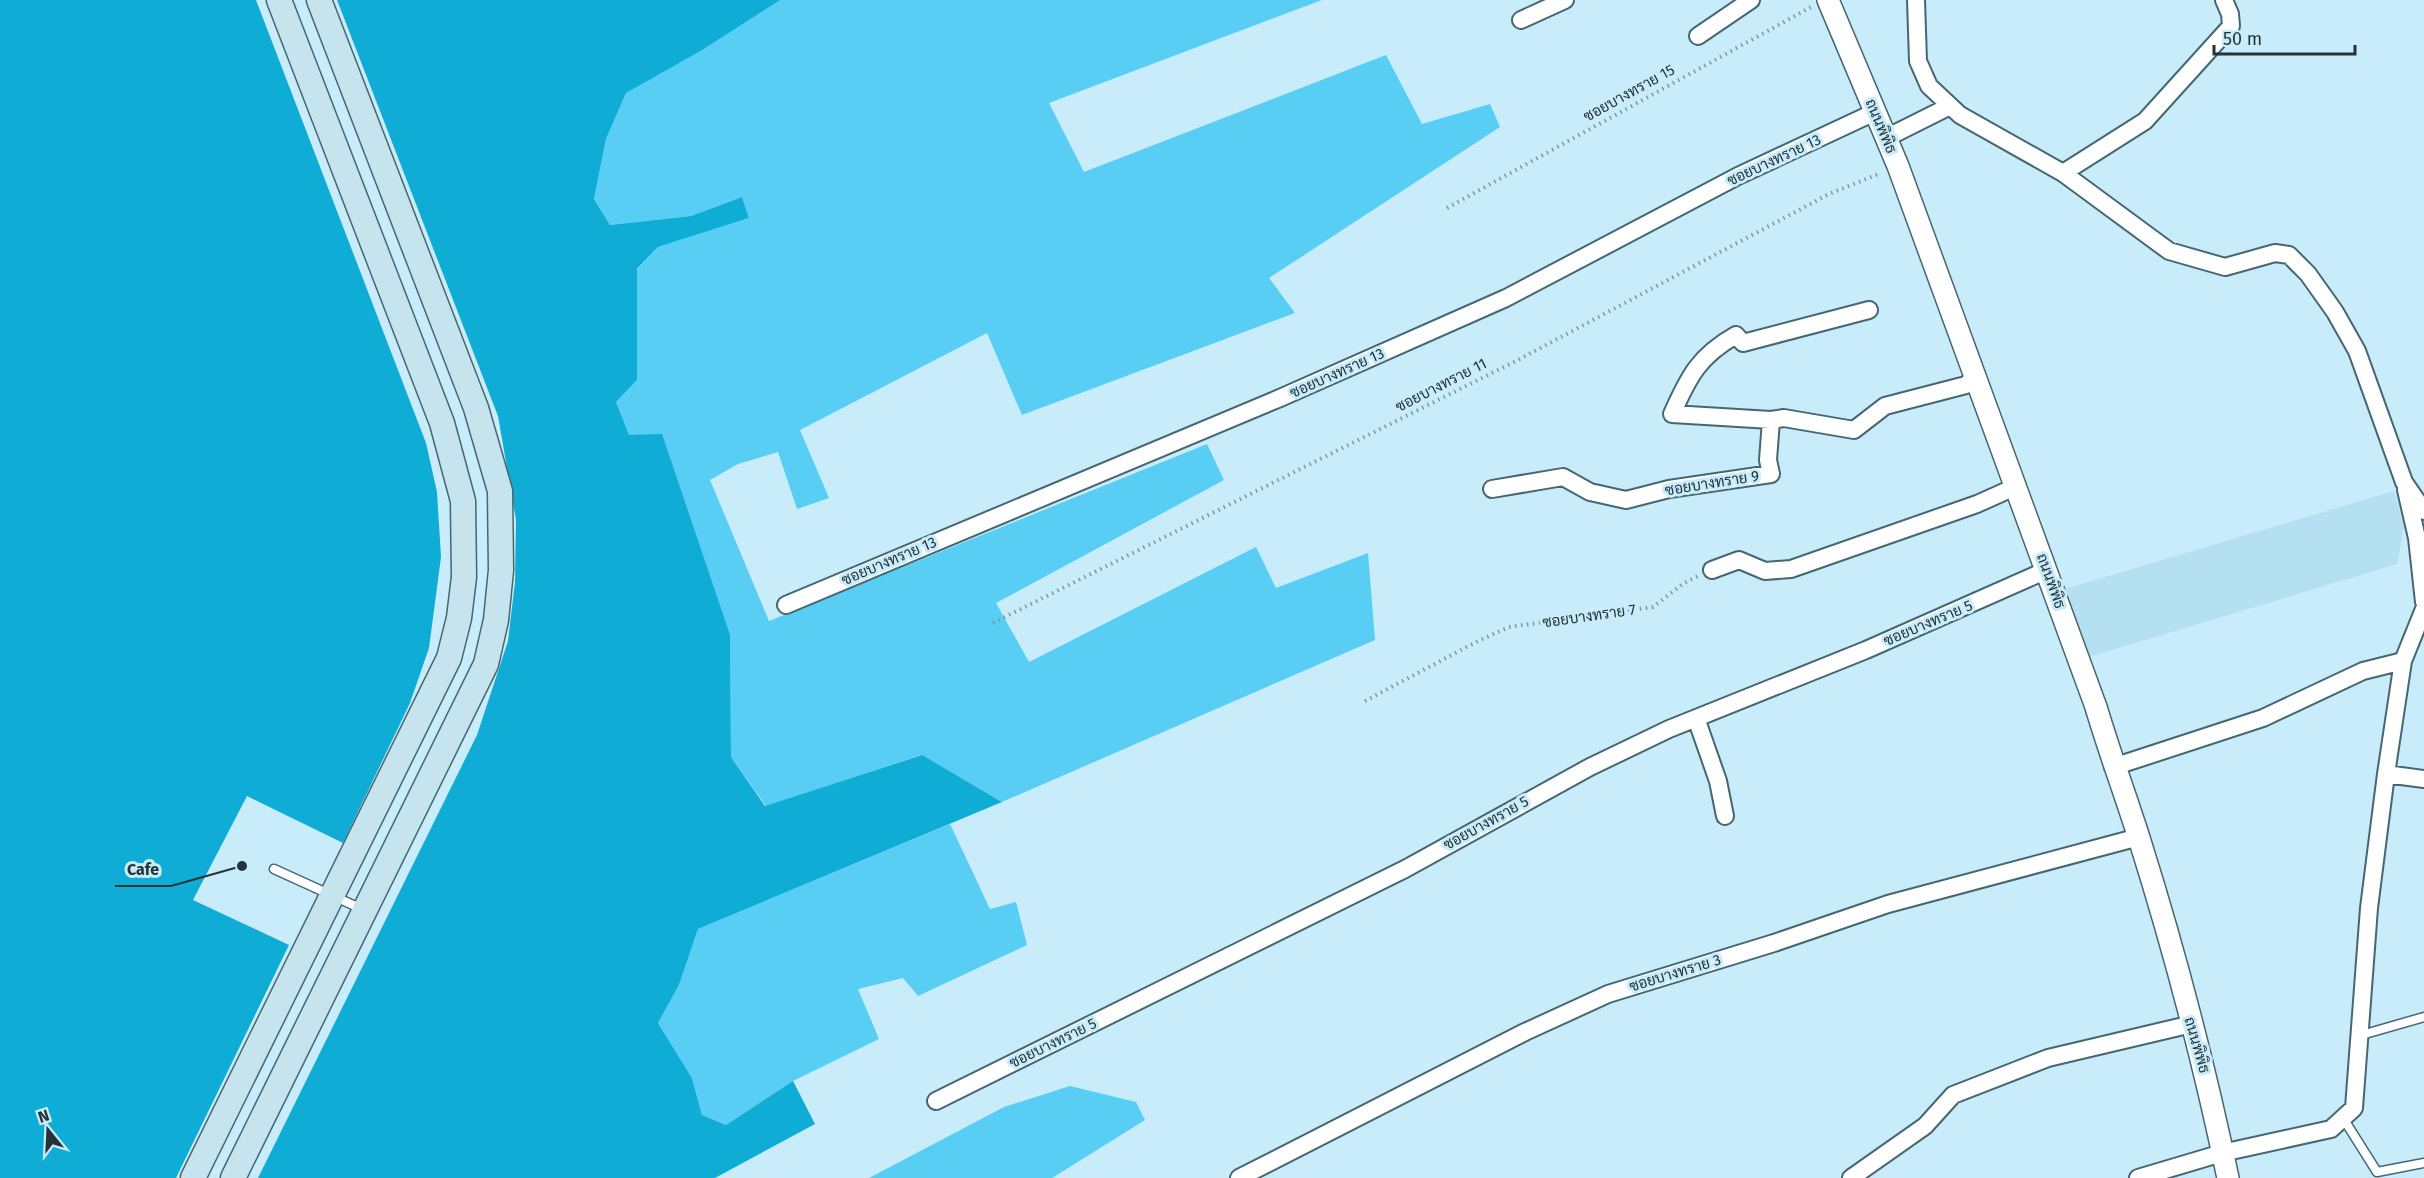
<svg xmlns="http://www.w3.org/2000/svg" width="2424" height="1178" font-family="'Fira Sans',Sarabun,sans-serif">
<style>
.built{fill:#b4e0f1}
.green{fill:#58cef5}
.water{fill:#0fadd6}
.pier{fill:#c8ecfa}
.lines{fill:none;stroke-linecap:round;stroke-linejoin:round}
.service-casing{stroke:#466672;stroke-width:11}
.minor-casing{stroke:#466672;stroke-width:20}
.tertiary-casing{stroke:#466672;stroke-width:24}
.secondary-casing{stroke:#466672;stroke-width:27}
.path{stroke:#7e98a2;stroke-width:4;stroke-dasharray:1.5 4.5;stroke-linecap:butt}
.service{stroke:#fff;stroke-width:8}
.minor{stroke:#fff;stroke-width:16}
.tertiary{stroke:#fff;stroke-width:21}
.secondary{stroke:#c6e4ee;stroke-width:24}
.labels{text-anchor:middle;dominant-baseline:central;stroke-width:6;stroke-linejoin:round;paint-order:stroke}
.street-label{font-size:15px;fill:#253338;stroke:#c8ecfa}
.leader{fill:none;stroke:#253338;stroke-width:2}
.callout-dot{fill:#253338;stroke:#c8ecfa;stroke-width:2}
.callout-label{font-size:16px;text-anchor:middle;font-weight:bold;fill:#253338;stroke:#c8ecfa;stroke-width:6;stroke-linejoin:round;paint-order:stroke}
</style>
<rect width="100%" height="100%" fill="#c8ecfa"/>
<path class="built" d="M2394,491l10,35 -7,38 -318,96 -24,-68z"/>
<path class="green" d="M775,0h547l-273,103 35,69 302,-117 36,69 68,-20 10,23 -231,151 26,35 -273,102 -35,-82 -187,97 29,68 -32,11 -19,-57 -40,12 -28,16 59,141 438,-177 17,36 -228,123 33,59 227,-115 20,41 92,-35 7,87 -373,162 -81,-47 -155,51 -35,-49 -1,-122 -101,-199 -13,-34 21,-22v-110l21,-23 91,-29 -7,-21 -51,19 -81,9 -16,-26 12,-60 20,-46z
M950,824l40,85 26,-7 11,43 -109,51 -15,-18 -45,11 21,50 -86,42 -67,44 -24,-10 -10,-37 -34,-55 21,-38 19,-56z
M1070,1086l66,16 9,18 -93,58h-183l135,-71z"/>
<path class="water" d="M0,0h780l-78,50 -76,43 -20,46 -12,60 16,26 81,-9 51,-19 7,21 -91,29 -21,22v111l-21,22 13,33 33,-1 68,201 1,122 34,49 157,-51 80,47 -304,127 -19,56 -21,38 34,55 10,37 24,10 67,-44 22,43 -100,54h-715z"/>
<path class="pier" d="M256,0h81l161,416 18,104 -1,62 -7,59 -31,94 -219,443h-82l113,-233 -96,-45 54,-104 96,47 67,-140 19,-55 12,-91 -4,-65 -11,-49z"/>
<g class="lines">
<g class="service-casing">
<path id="service" d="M274,869l90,41
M2358,1036l66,-19
M2343,1118l34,54 47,-9"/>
</g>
<g class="minor-casing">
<path id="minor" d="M1916,0l2,61 11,25 31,29 103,58 106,78 56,16 50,-14 14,2 19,19 27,38 22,39 47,131 20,29
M1521,20l44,-20
M1698,36l53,-36
M1886,138l64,-32
M2063,173l82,-52 86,-95 -1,-12 -6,-14
M1771,420l-99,-6c17,-38 27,-58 64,-79l7,8 126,-33
M1492,489l71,-12 27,15 36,8 43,-11 102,-15 -3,-14 3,-40 13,-2 70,12 31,-24 81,-21 10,-9
M2406,490l11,48 7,64
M1712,570l27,-10 26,11 26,-2 186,-65 40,-18
M786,605l494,-207 226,-100 232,-122 137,-64
M1696,718l22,63 7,35
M2113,767l150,-49 100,-47 40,-10
M2386,774l38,5
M936,1101l469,-232 185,-102 79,-38 197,-79 181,-80
M1239,1178l286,-146 83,-38 166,-51 114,-39 251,-67
M1851,1178l74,-52 28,-31 95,-37 144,-34
M2138,1178l84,-25 109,-24 23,-21 15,-200 17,-134 17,-113 21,-52"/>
</g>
<g class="tertiary-casing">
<path id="tertiary" d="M1828,0l70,166 198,541c13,44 29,87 43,131 35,111 65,225 89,340"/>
</g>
<g class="secondary-casing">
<path id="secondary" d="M193,1178l256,-520 10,-40 5,-41 -1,-76 -21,-78 -163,-423
M233,1178l253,-514 10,-44 5,-50 -1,-79 -24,-83 -157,-408"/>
</g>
<path class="path" d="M1447,208l364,-201
M993,623l525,-263 311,-166 52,-21
M1365,701l113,-60 31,-14 144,-20 31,-24 14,-7"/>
<use href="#service" class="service"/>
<use href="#minor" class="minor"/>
<use href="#tertiary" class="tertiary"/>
<use href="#secondary" class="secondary"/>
</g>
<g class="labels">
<g class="street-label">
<text transform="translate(1629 93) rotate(-29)">ซอยบางทราย 15</text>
<text transform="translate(1881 126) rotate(67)">ถนนพิพิธ</text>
<text transform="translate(1774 160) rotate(-25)">ซอยบางทราย 13</text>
<text transform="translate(1337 373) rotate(-24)">ซอยบางทราย 13</text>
<text transform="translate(1441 385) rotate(-27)">ซอยบางทราย 11</text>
<text transform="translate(1712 483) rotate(-9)">ซอยบางทราย 9</text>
<text transform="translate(889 561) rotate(-23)">ซอยบางทราย 13</text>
<text transform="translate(2051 581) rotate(70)">ถนนพิพิธ</text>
<text transform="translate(1589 616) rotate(-8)">ซอยบางทราย 7</text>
<text transform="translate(1928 623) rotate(-23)">ซอยบางทราย 5</text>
<text transform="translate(1486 823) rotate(-29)">ซอยบางทราย 5</text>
<text transform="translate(1675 973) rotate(-17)">ซอยบางทราย 3</text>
<text transform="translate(1053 1043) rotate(-26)">ซอยบางทราย 5</text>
<text transform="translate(2197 1045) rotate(74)">ถนนพิพิธ</text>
</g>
</g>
<path class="leader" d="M242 866L171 886H115"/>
<circle class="callout-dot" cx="242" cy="866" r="6"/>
<g class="callout-label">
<text x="143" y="875">Cafe</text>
</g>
<g transform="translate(48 1130) rotate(342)" stroke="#c8ecfa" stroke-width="4.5" paint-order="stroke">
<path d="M0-4.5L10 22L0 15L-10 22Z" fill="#253338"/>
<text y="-9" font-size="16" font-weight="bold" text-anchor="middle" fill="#253338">N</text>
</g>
<path d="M2214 45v9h141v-9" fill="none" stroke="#253338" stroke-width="3"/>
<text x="2223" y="45" font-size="18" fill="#253338" stroke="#c8ecfa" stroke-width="4.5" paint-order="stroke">50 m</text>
</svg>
